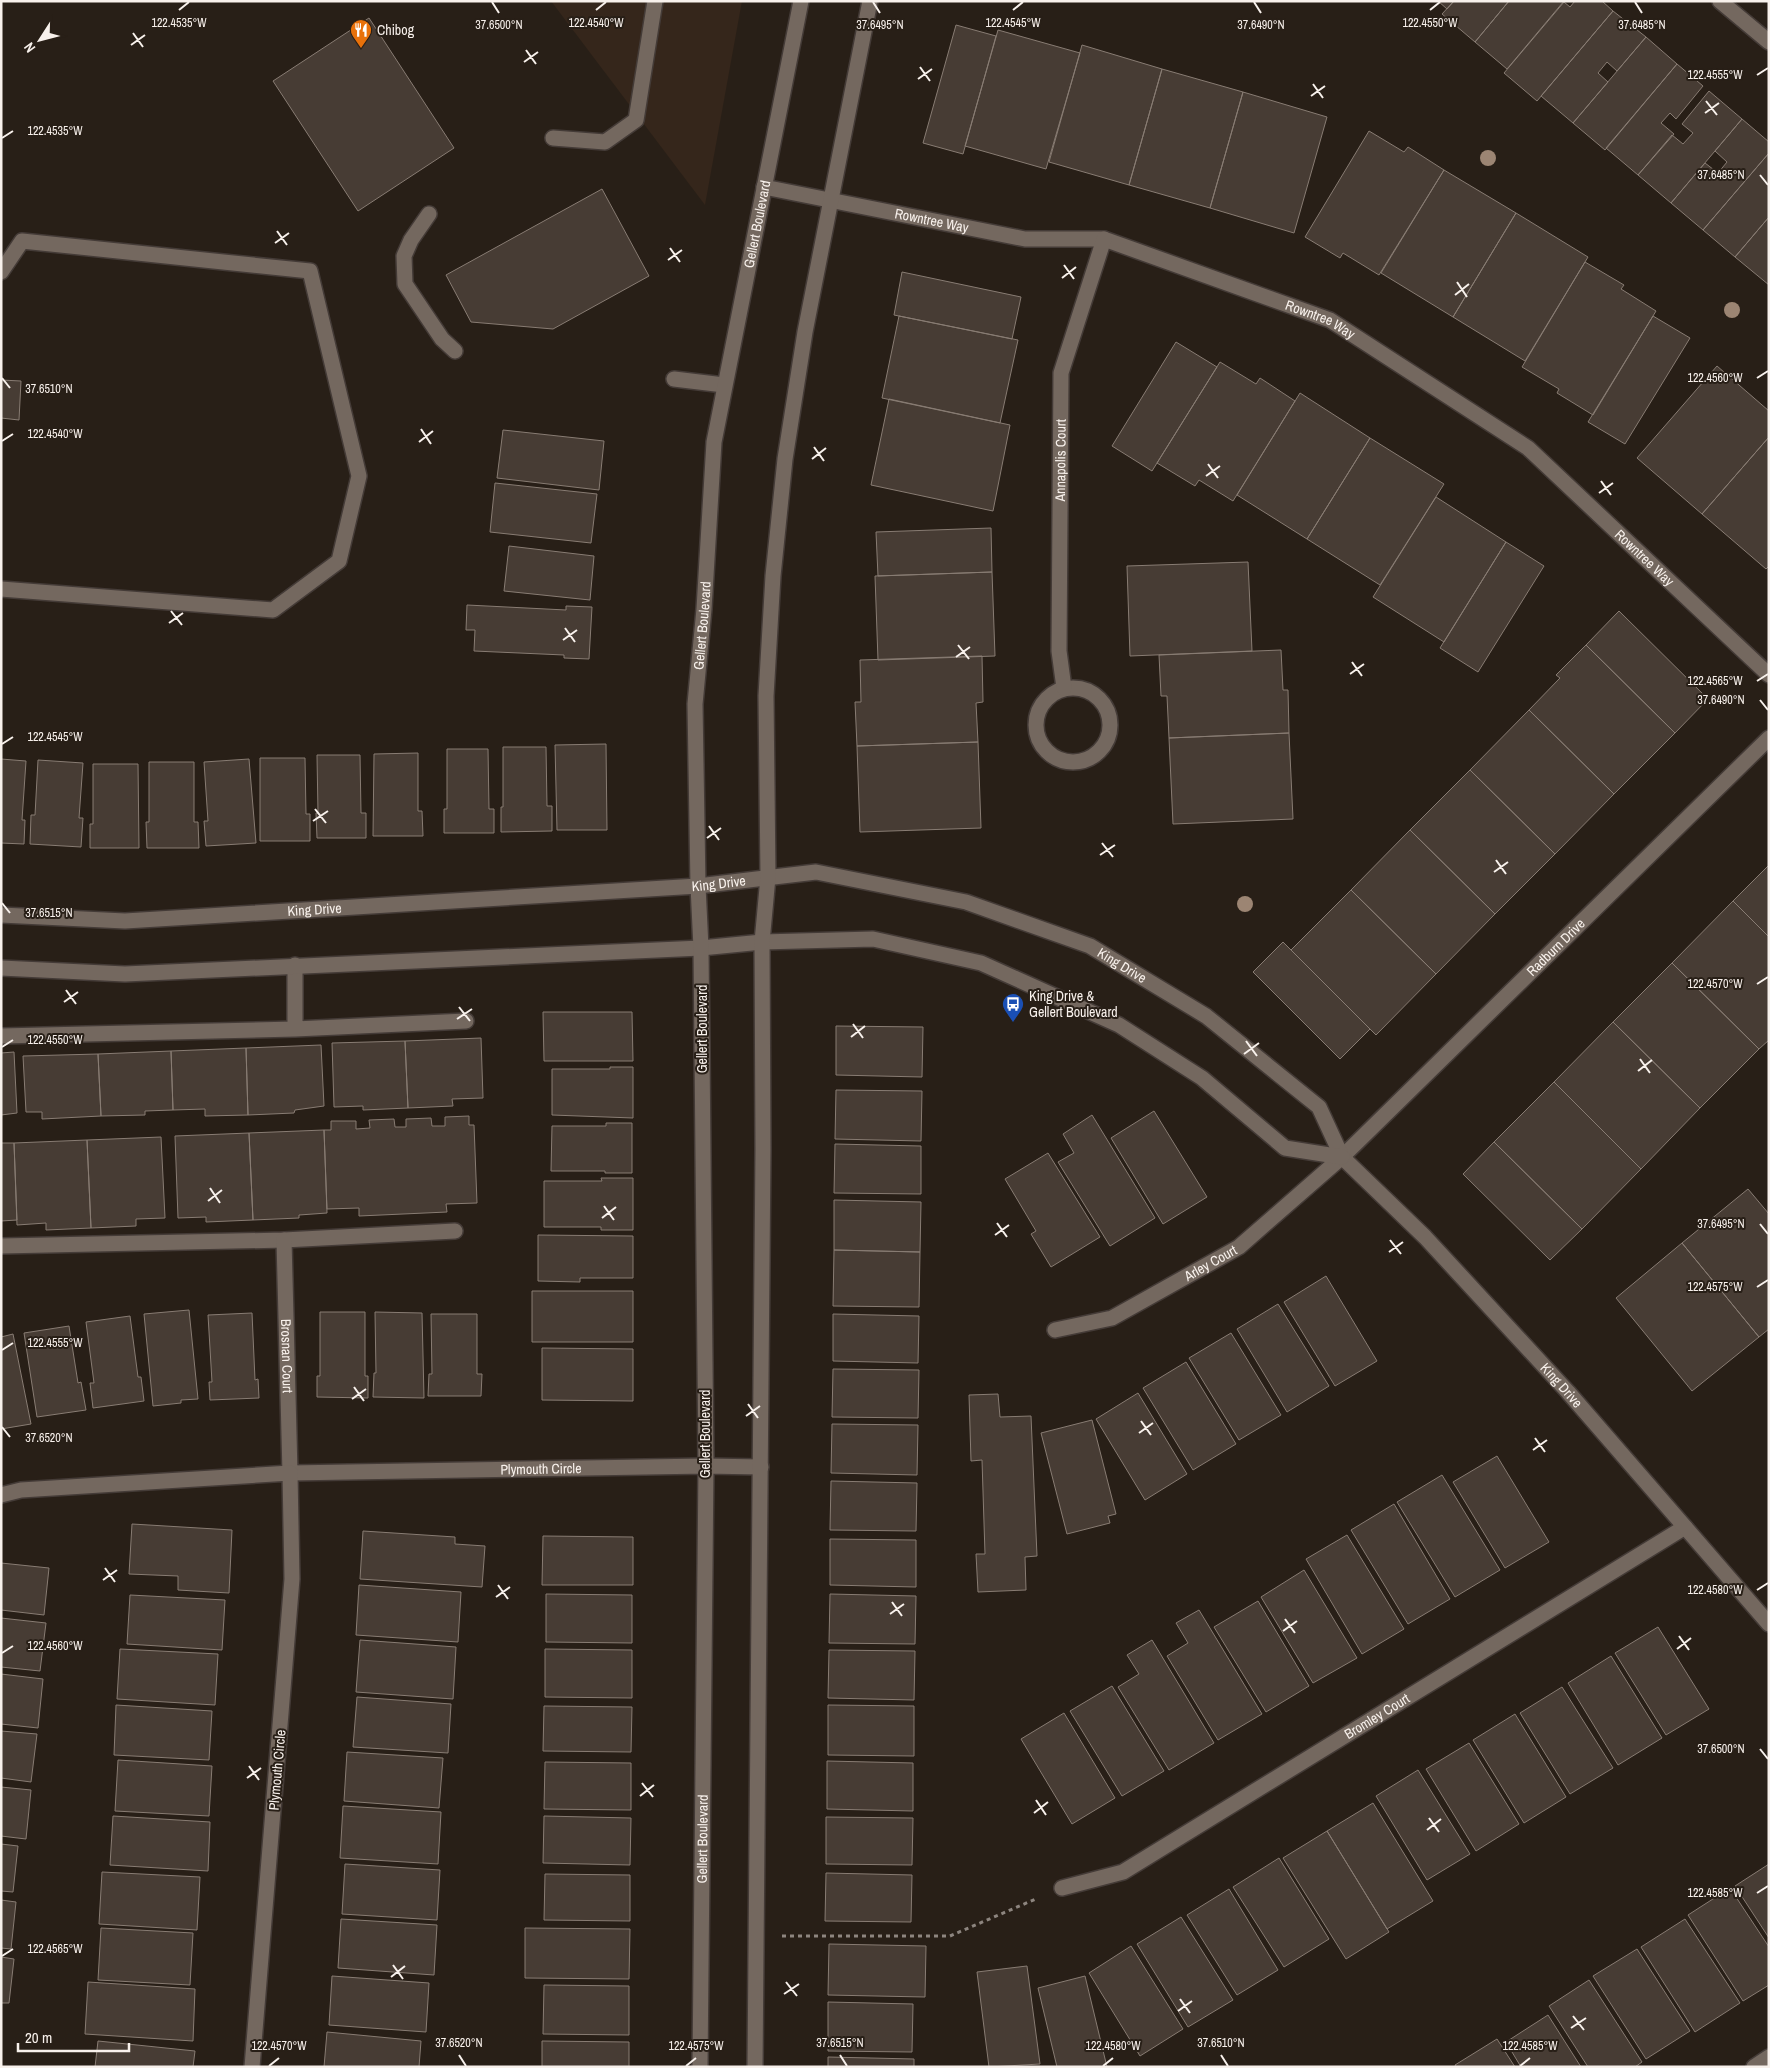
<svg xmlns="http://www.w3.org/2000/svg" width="1770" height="2068" font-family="'Archivo Narrow',sans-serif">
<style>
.built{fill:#35261b}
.building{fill:#473c34;stroke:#887c73}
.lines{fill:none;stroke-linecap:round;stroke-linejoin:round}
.service-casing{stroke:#443b37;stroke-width:18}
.minor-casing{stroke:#443b37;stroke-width:18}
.tertiary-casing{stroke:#443b37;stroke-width:18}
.secondary-casing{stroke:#443b37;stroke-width:18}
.path{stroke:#8d857f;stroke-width:3;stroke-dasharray:4 4;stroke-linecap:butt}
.service{stroke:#74685f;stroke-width:15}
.minor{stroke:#74685f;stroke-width:15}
.tertiary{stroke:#74685f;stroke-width:15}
.secondary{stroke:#74685f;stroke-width:15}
.tree{fill:#9c8573}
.ticks{fill:none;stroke:#f8f1ec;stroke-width:2}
.labels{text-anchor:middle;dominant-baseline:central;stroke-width:4;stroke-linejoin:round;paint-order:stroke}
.poi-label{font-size:14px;fill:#f8f1ec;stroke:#281f17;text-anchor:start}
.street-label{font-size:14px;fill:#f8f1ec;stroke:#281f17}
.ticks-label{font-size:12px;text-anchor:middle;fill:#f8f1ec;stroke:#281f17;stroke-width:4;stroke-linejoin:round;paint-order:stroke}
</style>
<rect width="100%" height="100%" fill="#281f17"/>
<path class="built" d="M551,1h191l-37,204z"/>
<path class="building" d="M1438,1h16l-7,8z
M1454,1h55l-34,41 -33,-28z
M1509,1h55l-57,68 -32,-27z
M1575,1h27l11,10 -76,90 -33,-28 60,-71 6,5z
M1613,11l33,26 -29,34 -10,-9 -9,11 10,9 -35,41 -32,-27z
M369,18l85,130 -96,63 -85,-130z
M956,25l40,11 -33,118 -40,-11z
M998,30l82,23 -34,116 -81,-23z
M1646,37l31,27 -72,86 -32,-27z
M1082,45l80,24 -33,116 -80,-23z
M1677,64l26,22 -27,33 -6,-6 -9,10 13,11 -36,41 -32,-27z
M1162,69l81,23 -33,116 -81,-23z
M1709,91l33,28 -71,84 -33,-28 34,-40 11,9 10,-11 -11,-9z
M1243,92l84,25 -33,116 -84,-25z
M1742,119l27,23v11l-66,77 -32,-27 34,-40 13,10 9,-11 -12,-11z
M1369,131l35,21 4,-5 36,23 -65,105 -36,-22 -3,5 -35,-21z
M1769,153v64l-34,40 -32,-27z
M1444,170l72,43 -63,104 -72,-44z
M602,189l47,87 -96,53 -82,-7 -25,-47z
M1516,213l72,44 -63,104 -72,-44z
M1769,217v68l-34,-28z
M1585,262l39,23 -3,4 35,22 -63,104 -36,-22 2,-4 -37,-22z
M902,272l119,25 -9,42 -118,-24z
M899,316l119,24 -18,83 -118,-25z
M1653,316l37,22 -65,106 -37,-22z
M1176,342l41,25 -65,104 -40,-25z
M1220,362l36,22 4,-6 35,23 -62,100 -34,-21 -4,6 -38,-23z
M1717,366l52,45v26l-67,77 -65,-56z
M1,380l20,1 -2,39 -18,-2z
M1300,393l70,45 -63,101 -70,-44z
M889,399l121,26 -17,86 -122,-26z
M503,430l101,11 -5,49 -102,-12z
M1769,437v129l-3,3 -64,-55z
M1370,438l74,46 -64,101 -73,-46z
M495,483l102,11 -6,49 -101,-11z
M1436,497l70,45 -62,100 -71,-45z
M991,528l1,44 -114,4 -2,-44z
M1506,542l38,24 -66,106 -38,-24z
M509,546l85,10 -4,44 -86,-9z
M1248,562l4,89 -122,5 -3,-90z
M992,572l3,84 -117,4 -3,-84z
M467,605l99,5v-4l26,1 -3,52 -25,-1v-3l-90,-4 1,-21h-9z
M1619,611l89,88 -33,34 -89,-88z
M1586,645l89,88 -61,61 -85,-84 31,-32 -4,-3z
M1281,650l2,40h5l1,43 -120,5 -2,-42h-6l-2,-41z
M982,656l1,46 -7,1 2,39 -121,4 -2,-44h6l-1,-42z
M1529,710l85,84 -59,60 -85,-84z
M1289,733l4,86 -120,5 -4,-86z
M978,742l3,86 -121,4 -3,-86z
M606,744l1,86h-50l-2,-85z
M503,747h43l1,59h5v25l-51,1v-25h2z
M447,749h41l1,60h5v24h-50v-24h3z
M418,753v58h4l1,25h-50l1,-82z
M317,755h43l1,58h5v25h-49l-1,-25h2z
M260,758h45l1,56h4v27h-50z
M1,759l25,2 -4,59h3l-1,24 -23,-1z
M249,759l7,84 -50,3 -2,-25h4l-4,-59z
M38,760l45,3 -4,55h4l-2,29 -51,-3 1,-29h4z
M149,762h45v60h4l1,26h-52l-1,-26h3z
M93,764h45l1,84h-49v-24h3z
M1470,770l85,84 -60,60 -85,-84z
M1410,830l85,84 -59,60 -85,-84z
M1769,865v72l-36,-36z
M1351,890l85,84 -60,61 -85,-85z
M1733,901l36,36v103l-10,9 -87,-86z
M1283,942l87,87 -30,30 -87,-87z
M1672,963l87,86 -59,59 -87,-86z
M543,1012h89l1,49h-89z
M1613,1022l87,86 -59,61 -87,-87z
M836,1026l87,1 -1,50 -86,-2z
M481,1038l2,60 -31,1 1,7 -45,2 -3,-67z
M405,1041l3,67 -45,2v-4l-29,1 -2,-64z
M321,1045l3,61 -29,4 -1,3 -46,2 -2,-67z
M246,1048l2,67 -43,1v-7l-32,1 -2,-59z
M171,1051l2,59 -28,1v4l-44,1 -3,-62z
M14,1052l3,61 -16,2v-62z
M98,1054l3,62 -59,3v-7h-16l-3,-56z
M610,1067h23v51l-81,-3v-46h58z
M1554,1082l87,87 -59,60 -88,-87z
M836,1090l86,1 -1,50 -86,-2z
M1154,1111l53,86 -44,27 -52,-86z
M1092,1115l63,103 -45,28 -52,-84 16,-9 -11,-19z
M469,1116v9h5l3,78 -31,1 1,8 -88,4v-8l-32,1 -3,-79h7v-9h25v8l14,-1 -1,-8 25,-1 1,8h11v-8l25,-1 1,8h13v-9z
M606,1123h26v50h-27v-2h-54l1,-45h54z
M324,1130l3,83 -28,2v3l-46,2 -4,-87z
M249,1133l4,87 -47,2v-5l-28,1 -3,-82z
M161,1137l4,81 -29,1v7l-45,2 -4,-88z
M87,1140l4,88 -45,2v-7l-29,2 -3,-82z
M1494,1142l88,87 -32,31 -87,-86z
M1,1143h13l3,77 -16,1z
M835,1144l86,2v48l-87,-1z
M1048,1153l52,84 -49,30 -20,-33 5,-3 -31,-52z
M601,1178h32v52h-32v-3h-57v-46h58z
M1748,1189l21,25v115l-10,8 -77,-94z
M834,1200l87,2 -1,50 -86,-2z
M538,1235l95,1v42h-53v4l-42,-1z
M1682,1243l77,94 -67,54 -76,-93z
M834,1250l86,2 -1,55 -86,-1z
M1326,1276l51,85 -42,25 -51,-84z
M532,1291h101v51h-101z
M1278,1304l51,82 -42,26 -50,-83z
M189,1310l9,89 -17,1v3l-28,3 -9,-92z
M320,1312h45v64h3v22l-51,-1v-21h3z
M375,1312l47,1 2,85 -51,-1 1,-24h2z
M252,1313l3,67 3,-1 1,19 -49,2 -1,-18h3l-4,-67z
M431,1314h46v60h5l-1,22h-53l1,-22h3z
M833,1314l86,2 -1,47 -85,-2z
M130,1316l8,61h3l3,24 -51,7 -3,-25h4l-8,-61z
M69,1326l9,57 3,-1 5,28 -49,7 -13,-84z
M1231,1333l50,82 -42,25 -50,-82z
M13,1334l18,90 -30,5v-92z
M542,1348l91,1v52l-91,-1z
M1186,1362l50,82 -43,26 -50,-82z
M833,1369l86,1 -1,48 -86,-1z
M1138,1393l49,81 -42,26 -49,-81z
M998,1394l2,23 31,-1 6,140 -12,1 1,33 -48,2 -2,-38h9l-3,-94 -11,1 -2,-66z
M1092,1420l24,94 -8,2 2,7 -43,11 -26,-101z
M832,1424l86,1 -1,50 -86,-2z
M1497,1456l52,86 -44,26 -52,-86z
M1442,1475l58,95 -45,27 -58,-95z
M831,1481l86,2 -1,48 -86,-1z
M1394,1504l56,95 -42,25 -57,-94z
M132,1524l100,6 -3,63 -51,-3v-14l-49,-2z
M363,1531l92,6v7l30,2 -3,41 -122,-8z
M1347,1535l57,94 -42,25 -56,-95z
M543,1536l90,1v48h-91z
M830,1539l86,1v47l-86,-2z
M1,1563l48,5 -5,47 -43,-5z
M1304,1570l53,88 -44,25 -52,-86z
M359,1585l102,7 -3,50 -102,-7z
M546,1594l86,1v48l-86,-1z
M830,1594l86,2 -1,48 -86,-1z
M130,1595l95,5 -3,50 -95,-6z
M1258,1601l51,85 -43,26 -52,-85z
M1199,1610l63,104 -44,26 -51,-84 21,-13 -12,-20z
M1,1618l45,5 -6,48 -39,-4z
M1658,1627l51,82 -43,26 -51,-82z
M360,1640l96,7 -3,52 -97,-7z
M1152,1640l62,103 -45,27 -51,-83 21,-13 -12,-19z
M120,1649l98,5 -3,51 -98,-6z
M545,1649l87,1v48l-87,-1z
M829,1650l86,1 -1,49 -86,-2z
M1611,1656l51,82 -44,27 -50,-82z
M1,1674l42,5 -5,49 -37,-4z
M1112,1686l52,85 -42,25 -52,-85z
M1562,1687l51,81 -43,26 -50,-81z
M357,1697l94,7 -3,49 -95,-6z
M116,1705l96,6 -3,49 -95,-5z
M828,1705l86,1v50l-86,-1z
M544,1706l88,1 -1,45 -88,-1z
M1064,1713l51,85 -43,26 -51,-85z
M1515,1714l51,83 -42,26 -51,-83z
M1,1731l36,3 -6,48 -30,-4z
M1469,1743l50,81 -43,27 -50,-82z
M347,1752l96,6 -4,50 -95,-7z
M118,1760l94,6 -3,50 -94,-5z
M827,1761l86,2v48l-86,-2z
M545,1762l86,1v47l-87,-1z
M1418,1770l52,84 -43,26 -51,-84z
M1,1787l30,3 -5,49 -25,-3z
M1373,1803l60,98 -46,28 -60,-98z
M343,1806l98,6 -3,52 -98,-6z
M113,1816l97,6 -2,49 -98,-6z
M544,1816l87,2 -1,47 -87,-2z
M826,1817l87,1 -1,47 -86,-1z
M1327,1831l62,101 -43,27 -63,-101z
M1,1844l17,2 -5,46 -12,-1z
M1279,1858l50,81 -45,28 -51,-80z
M345,1864l95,6 -3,50 -95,-6z
M1769,1864v74l-34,-52z
M102,1872l98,5 -3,53 -98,-6z
M826,1873l86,2 -1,47 -86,-1z
M545,1874l85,1v46l-86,-1z
M1730,1888l39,59v38l-26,16 -55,-86z
M1229,1889l49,81 -41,25 -50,-80z
M1,1900l15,2 -5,47 -10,-1z
M1181,1917l52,83 -45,27 -51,-83z
M341,1919l96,6 -3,50 -96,-7z
M1685,1919l55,84 -45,29 -54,-85z
M101,1928l92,5 -3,52 -92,-5z
M525,1928l105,1 -1,50 -104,-1z
M829,1944l97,2 -1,51 -97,-2z
M1131,1946l52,83 -43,27 -51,-83z
M1637,1949l53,82 -44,28 -53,-83z
M1,1957l13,2 -5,44h-8z
M1027,1966l13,98 -51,3 -12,-95z
M332,1976l97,7 -3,49 -97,-7z
M1085,1976l22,91h-50l-19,-79z
M1589,1980l53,82 -7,5h-47l-39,-61z
M88,1982l107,7 -2,52 -108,-7z
M544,1985l85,1v49l-86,-1z
M828,2002l85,2 -1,48 -84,-1z
M1548,2015l33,52h-60l-15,-25z
M327,2032l94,9 -2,26h-95z
M1497,2039l18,28h-59l-1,-2z
M98,2041l97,10 -2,16h-98z
M542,2041l87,1v25h-87z
M828,2057l86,2v8h-86z"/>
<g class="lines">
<g class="service-casing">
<path id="service" d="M553,138l52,4 31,-22 19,-119
M429,214l-18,26 -7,16 1,28 37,55 13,12
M1,272l21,-31 288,30 49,205 -20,85 -66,49 -272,-21
M674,379l50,6
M295,1029v-64
M1,1036l294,-7 171,-8
M1,1246l283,-6 171,-9"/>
</g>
<g class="minor-casing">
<g id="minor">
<path d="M1720,1l49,41"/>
<path id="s1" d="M764,187l261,52h79l226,81 198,128 241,227"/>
<circle cx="1073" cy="725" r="37"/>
<path id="s2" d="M1064,688l-5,-37 2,-278 43,-134"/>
<path id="s3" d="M284,1240l6,233 416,-7 55,1"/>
<path id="s4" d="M1055,1330l57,-12 127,-71 103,-90 427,-419"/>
<path d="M1,1495l20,-5 269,-17 2,106 -40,488"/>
<path id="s5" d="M1062,1888l61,-16 562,-345"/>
<path d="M1754,2067l15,-10"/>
</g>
</g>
<g class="tertiary-casing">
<g id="tertiary">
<path id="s6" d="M1,915l124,6 573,-35 118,-14 150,30 124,44 116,70 113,91 23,50 83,80 143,155 201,232"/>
<path d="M1,968l124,6 576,-26 61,-6 111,-3 108,24 138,62 83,53 83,70 57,9"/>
</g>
</g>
<g class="secondary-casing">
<g id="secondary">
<path id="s7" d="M700,2067l6,-601 -5,-518 -3,-62 -3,-182 9,-95 10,-167 87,-441"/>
<path d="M755,2067l8,-918 -1,-207 6,-65 -2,-181 7,-120 12,-117 20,-127 65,-331"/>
</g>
</g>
<path class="path" d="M782,1936h168l88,-38"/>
<use href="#service" class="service"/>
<use href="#minor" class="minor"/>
<use href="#tertiary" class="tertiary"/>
<use href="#secondary" class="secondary"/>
</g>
<g class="tree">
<circle cx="1488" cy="158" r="8"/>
<circle cx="1732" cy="310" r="8"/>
<circle cx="1245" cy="904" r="8"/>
</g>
<path class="ticks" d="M492,2l7,11M873,2l7,11M1254,2l7,11M1635,2l7,11M179,10l10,-8M596,10l10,-8M1013,10l10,-8M1430,10l10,-8M133,33l10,14M131,45l14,-10M526,50l10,14M524,62l14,-10M920,67l10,14M1757,75l11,-7M918,79l14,-10M1313,84l10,14M1311,96l14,-10M1706,101l11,14M1705,113l14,-10M2,138l11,-7M1760,175l8,10M277,231l10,14M275,243l14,-10M670,248l10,14M668,260l14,-10M1064,265l10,14M1062,278l14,-11M1457,282l10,15M1455,295l14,-11M2,378l8,10M1757,378l11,-7M421,429l10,15M2,441l11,-7M419,442l14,-11M814,447l10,14M812,459l14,-11M1208,464l10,14M1206,476l14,-10M1601,481l10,14M1599,493l14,-10M171,611l11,14M169,623l14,-10M565,628l10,14M563,640l14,-10M958,645l11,14M956,657l14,-10M1352,662l10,14M1350,674l14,-10M1757,681l11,-7M1760,700l8,10M2,744l11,-7M315,809l11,14M313,821l15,-10M709,826l10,14M707,838l14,-10M1102,843l11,14M1100,855l15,-10M1496,860l10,14M1494,872l14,-10M2,903l8,10M1757,984l11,-7M66,990l10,14M64,1002l14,-10M459,1007l11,14M457,1019l15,-10M853,1024l10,14M851,1037l14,-11M1246,1041l11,15M2,1047l11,-7M1244,1054l15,-11M1640,1059l10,14M1638,1071l14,-11M210,1188l10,15M208,1201l14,-11M604,1206l10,14M602,1218l14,-11M997,1223l10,14M1760,1224l8,10M995,1235l14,-10M1390,1240l11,14M1389,1252l14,-10M1757,1287l11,-7M2,1350l11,-7M354,1387l10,14M352,1399l14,-10M748,1404l10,14M746,1416l14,-10M1141,1421l10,14M2,1427l8,10M1139,1433l14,-10M1535,1438l10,14M1533,1450l14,-10M105,1568l10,14M103,1580l14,-10M498,1585l10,14M1757,1590l11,-7M496,1597l14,-10M892,1602l10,14M890,1614l14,-10M1285,1619l10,14M1283,1631l14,-10M1679,1636l10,14M1677,1649l14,-11M2,1653l11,-7M1760,1749l8,10M249,1766l10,14M247,1778l14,-10M642,1783l11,14M640,1796l14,-11M1036,1800l10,15M1034,1813l14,-11M1429,1818l10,14M1427,1830l14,-11M1757,1893l11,-7M2,1956l11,-7M393,1965l10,14M391,1977l14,-11M786,1982l11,14M784,1994l15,-10M1180,1999l10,14M1178,2011l14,-10M1573,2016l11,14M1571,2028l15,-10M459,2055l7,11M840,2055l7,11M1221,2055l7,11M269,2066l10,-8M686,2066l10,-8M1103,2066l10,-8M1520,2066l10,-8"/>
<defs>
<g id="restaurant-pin" transform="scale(1.125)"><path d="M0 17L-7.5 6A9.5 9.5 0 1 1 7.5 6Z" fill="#e8710a" stroke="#281f17"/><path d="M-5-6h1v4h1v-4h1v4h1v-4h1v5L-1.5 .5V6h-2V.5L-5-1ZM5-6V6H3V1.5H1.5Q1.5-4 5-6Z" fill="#fff"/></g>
<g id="bus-pin" transform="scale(1.125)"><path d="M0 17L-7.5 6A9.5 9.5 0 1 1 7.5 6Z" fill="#1a4fb4" stroke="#281f17"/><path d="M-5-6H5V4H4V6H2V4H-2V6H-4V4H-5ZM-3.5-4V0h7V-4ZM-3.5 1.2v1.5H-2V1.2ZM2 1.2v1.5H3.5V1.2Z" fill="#fff"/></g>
</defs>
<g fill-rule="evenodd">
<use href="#restaurant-pin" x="361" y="30"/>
<use href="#bus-pin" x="1013" y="1004"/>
</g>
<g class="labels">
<g class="poi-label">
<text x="377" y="30">Chibog</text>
<text x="1029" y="996">King Drive &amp;<tspan x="1029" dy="16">Gellert Boulevard</tspan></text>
</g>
<g class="street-label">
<text stroke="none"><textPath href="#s1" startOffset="171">Rowntree Way</textPath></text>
<text stroke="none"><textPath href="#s7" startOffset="1848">Gellert Boulevard</textPath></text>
<text stroke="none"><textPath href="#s1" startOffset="576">Rowntree Way</textPath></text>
<text stroke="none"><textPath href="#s2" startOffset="228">Annapolis Court</textPath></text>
<text stroke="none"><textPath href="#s1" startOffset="981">Rowntree Way</textPath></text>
<text stroke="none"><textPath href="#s7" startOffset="1442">Gellert Boulevard</textPath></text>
<text stroke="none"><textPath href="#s6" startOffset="719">King Drive</textPath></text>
<text stroke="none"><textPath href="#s6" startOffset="314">King Drive</textPath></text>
<text stroke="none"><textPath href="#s4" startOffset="640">Radburn Drive</textPath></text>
<text stroke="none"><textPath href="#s6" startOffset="1139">King Drive</textPath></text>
<text transform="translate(702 1029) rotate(-90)">Gellert Boulevard</text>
<text stroke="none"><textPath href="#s4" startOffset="171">Arley Court</textPath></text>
<text stroke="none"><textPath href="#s3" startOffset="116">Brosnan Court</textPath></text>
<text stroke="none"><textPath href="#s6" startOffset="1754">King Drive</textPath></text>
<text transform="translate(705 1434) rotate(-90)">Gellert Boulevard</text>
<text stroke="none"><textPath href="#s3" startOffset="484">Plymouth Circle</textPath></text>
<text stroke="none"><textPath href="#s5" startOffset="361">Bromley Court</textPath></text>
<text transform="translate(277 1770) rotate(-85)">Plymouth Circle</text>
<text stroke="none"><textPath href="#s7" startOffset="228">Gellert Boulevard</textPath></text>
</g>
</g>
<g class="ticks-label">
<text x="179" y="27">122.4535°W</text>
<text x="596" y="27">122.4540°W</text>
<text x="1013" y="27">122.4545°W</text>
<text x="1430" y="27">122.4550°W</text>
<text x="499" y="29">37.6500°N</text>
<text x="880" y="29">37.6495°N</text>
<text x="1261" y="29">37.6490°N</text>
<text x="1642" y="29">37.6485°N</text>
<text x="1715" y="79">122.4555°W</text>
<text x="55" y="135">122.4535°W</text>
<text x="1721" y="179">37.6485°N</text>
<text x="1715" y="382">122.4560°W</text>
<text x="49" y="393">37.6510°N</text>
<text x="55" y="438">122.4540°W</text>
<text x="1715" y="685">122.4565°W</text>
<text x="1721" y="704">37.6490°N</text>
<text x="55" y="741">122.4545°W</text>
<text x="49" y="917">37.6515°N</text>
<text x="1715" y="988">122.4570°W</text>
<text x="55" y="1044">122.4550°W</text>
<text x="1721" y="1228">37.6495°N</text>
<text x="1715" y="1291">122.4575°W</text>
<text x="55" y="1347">122.4555°W</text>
<text x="49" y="1442">37.6520°N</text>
<text x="1715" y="1594">122.4580°W</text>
<text x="55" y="1650">122.4560°W</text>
<text x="1721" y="1753">37.6500°N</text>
<text x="1715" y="1897">122.4585°W</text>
<text x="55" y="1953">122.4565°W</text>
<text x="459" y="2047">37.6520°N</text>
<text x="840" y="2047">37.6515°N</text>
<text x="1221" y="2047">37.6510°N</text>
<text x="279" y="2050">122.4570°W</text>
<text x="696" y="2050">122.4575°W</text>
<text x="1113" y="2050">122.4580°W</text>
<text x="1530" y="2050">122.4585°W</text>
</g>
<rect width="1770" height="2068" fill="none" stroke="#f8f1ec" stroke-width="5"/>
<g transform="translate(40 40) rotate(234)" stroke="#281f17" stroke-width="4" paint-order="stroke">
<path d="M0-4L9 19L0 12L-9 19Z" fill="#f8f1ec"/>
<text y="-8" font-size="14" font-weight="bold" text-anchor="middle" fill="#f8f1ec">N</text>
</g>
<path d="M18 2043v8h111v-8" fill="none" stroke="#f8f1ec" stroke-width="2.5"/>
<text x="25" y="2043" font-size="15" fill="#f8f1ec" stroke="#281f17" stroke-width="4" paint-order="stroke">20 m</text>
</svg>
